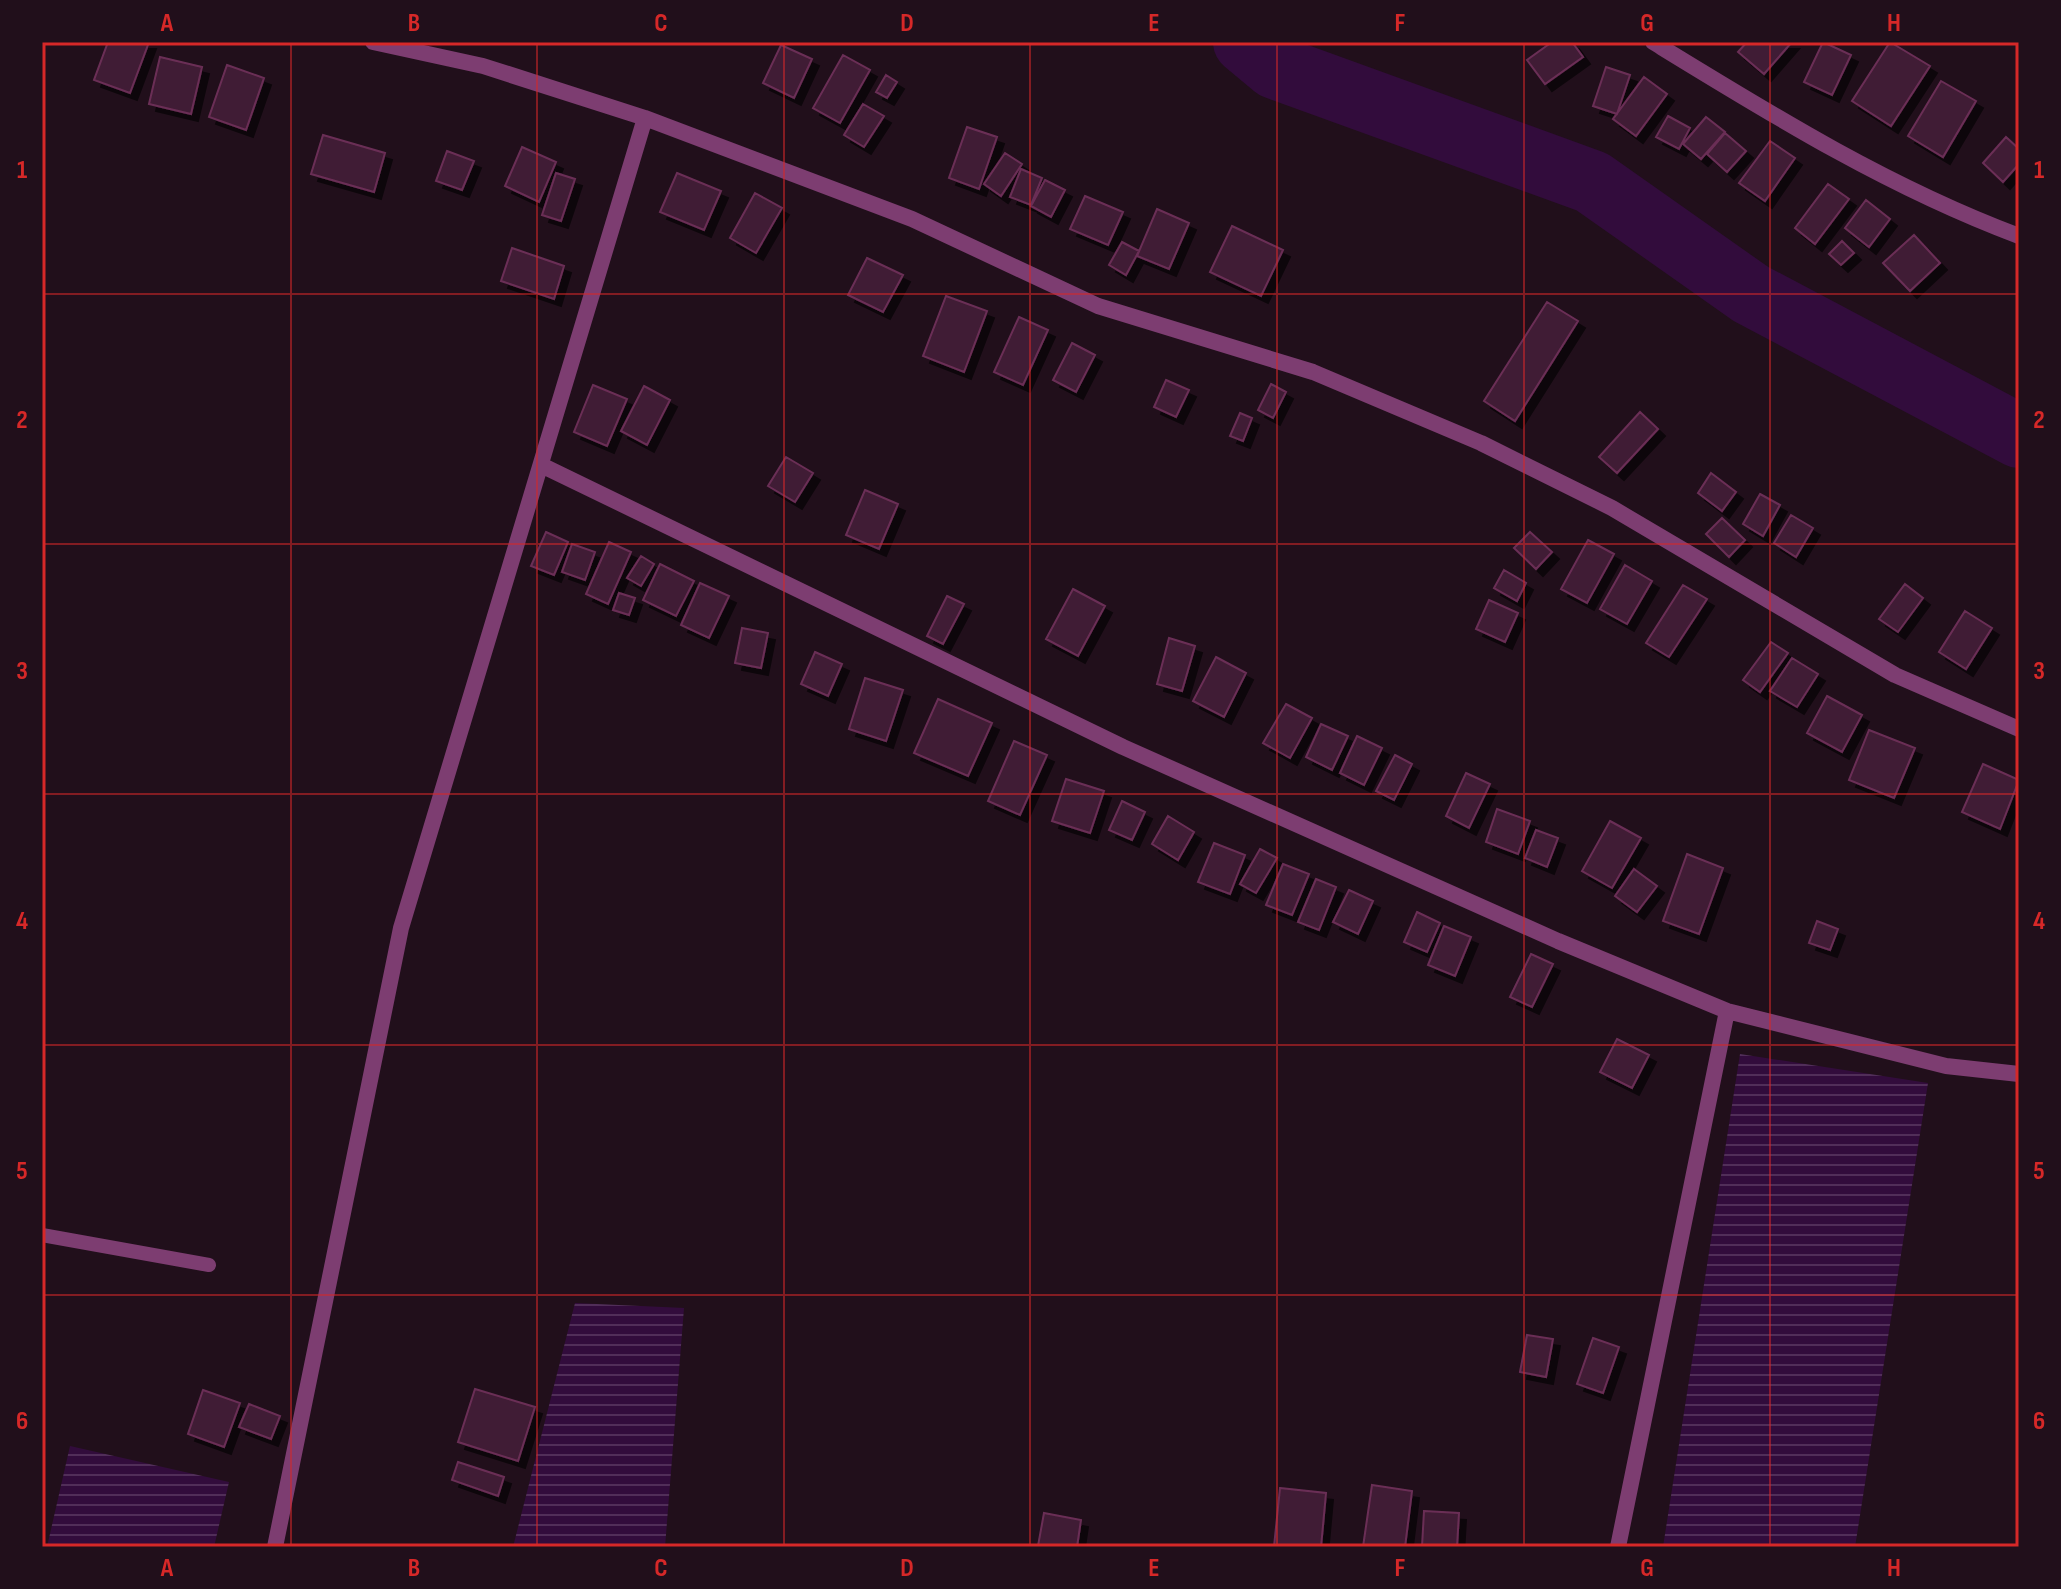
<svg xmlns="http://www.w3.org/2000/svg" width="2061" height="1589" font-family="'Sofia Sans Condensed',sans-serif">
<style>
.water{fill:url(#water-rules)}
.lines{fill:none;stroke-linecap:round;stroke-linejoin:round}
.river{stroke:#320c3c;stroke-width:64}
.building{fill:#411c34;stroke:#6b2f56;stroke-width:2;filter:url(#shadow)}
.lane{stroke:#7d3d71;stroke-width:14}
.street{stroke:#7d3d71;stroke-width:16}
.grid{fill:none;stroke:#d62828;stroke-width:2;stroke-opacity:0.55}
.neatline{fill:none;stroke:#d62828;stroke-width:3}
.grid-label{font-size:26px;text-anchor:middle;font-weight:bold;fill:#d62828}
</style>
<defs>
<pattern id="water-rules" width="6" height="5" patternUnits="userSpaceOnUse" patternTransform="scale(2)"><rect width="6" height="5" fill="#320c3c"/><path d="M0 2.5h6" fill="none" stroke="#512e59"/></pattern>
<filter id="shadow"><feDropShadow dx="7" dy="7" stdDeviation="0" flood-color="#0009"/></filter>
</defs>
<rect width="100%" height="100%" fill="#210f1b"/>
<path class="water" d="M1740,1054l188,29 -73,464h-192z
M575,1303l109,5 -19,239h-152z
M70,1446l159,36 -15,65h-167z"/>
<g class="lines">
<path class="river" d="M1245,42l30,25 317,115 159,112 268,142"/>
</g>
<path class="building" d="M108,42h41l-19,51 -36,-13z
M1552,42h20l11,15 -38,27 -18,-24z
M1747,42h45l-28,32 -26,-22z
M1823,42l28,13 -19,40 -28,-13z
M1890,42l40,24 -39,60 -39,-25z
M781,45l31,14 -18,39 -31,-15z
M843,55l27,15 -30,53 -27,-15z
M160,57l42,10 -11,47 -42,-10z
M227,65l37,13 -18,52 -37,-13z
M1606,67l24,8 -13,39 -24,-8z
M886,75l11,7 -10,16 -11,-6z
M1644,77l23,17 -31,42 -23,-17z
M1941,81l35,20 -33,56 -35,-21z
M863,104l21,12 -20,31 -20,-12z
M1668,116l22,12 -11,21 -23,-12z
M1706,117l19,15 -24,27 -18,-15z
M967,127l30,10 -18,52 -30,-11z
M1725,133l21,18 -19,21 -20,-18z
M323,135l62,18 -11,39 -63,-18z
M2006,137l13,12v15l-16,18 -20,-19z
M1770,141l25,17 -30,43 -26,-18z
M522,147l34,15 -17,40 -34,-16z
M447,151l27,10 -12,29 -26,-9z
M1005,153l17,11 -21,32 -17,-12z
M1021,169l21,9 -11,27 -21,-8z
M556,173l19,6 -14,42 -19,-6z
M677,173l44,18 -17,39 -44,-18z
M1045,180l20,10 -14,27 -20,-11z
M1828,184l21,15 -34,45 -20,-16z
M755,193l27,15 -26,45 -26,-15z
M1085,196l38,16 -15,33 -38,-16z
M1866,200l24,19 -21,28 -24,-19z
M1157,209l32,14 -20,46 -32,-13z
M1232,226l51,24 -22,46 -51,-24z
M1914,235l26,28 -30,28 -27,-28z
M1842,241l12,12 -13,12 -12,-11z
M1122,242l17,9 -13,24 -17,-10z
M512,248l52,18 -10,33 -53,-18z
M867,258l36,17 -20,37 -35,-17z
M946,296l41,15 -23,61 -41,-16z
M1547,302l31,19 -63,100 -31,-20z
M1019,317l29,13 -25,55 -29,-13z
M1072,343l23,12 -19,37 -23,-12z
M1166,380l23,10 -13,27 -22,-10z
M1271,384l15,8 -13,26 -15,-8z
M593,385l34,14 -20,47 -33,-14z
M644,386l26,14 -23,45 -26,-14z
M1640,412l18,17 -41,44 -18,-16z
M1240,413l12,5 -9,23 -13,-5z
M786,457l27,16 -18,29 -27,-16z
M1711,473l25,19 -14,19 -24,-18z
M865,490l33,14 -19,45 -33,-14z
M1760,494l20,11 -17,31 -20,-12z
M1791,515l22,13 -17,29 -22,-14z
M1722,518l23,22 -16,17 -23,-23z
M546,532l22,10 -14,33 -23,-9z
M1530,532l22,20 -16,17 -22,-21z
M1588,540l26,14 -27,49 -26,-14z
M609,542l22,10 -23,52 -22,-10z
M572,544l23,8 -10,28 -23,-8z
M641,556l13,8 -13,22 -14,-8z
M660,564l34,17 -18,35 -33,-16z
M1625,565l27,16 -25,43 -27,-15z
M1504,570l22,13 -9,18 -23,-13z
M700,583l29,13 -20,42 -28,-13z
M1905,584l18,14 -25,34 -19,-13z
M1683,585l24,14 -38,58 -23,-14z
M1073,589l32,17 -27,50 -32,-17z
M619,593l16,5 -6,17 -16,-5z
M947,596l17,8 -21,40 -16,-8z
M1489,600l29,13 -13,29 -29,-13z
M1965,611l27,17 -26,41 -27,-17z
M742,628l26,5 -7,35 -26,-5z
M1169,638l26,8 -13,45 -25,-7z
M1771,642l17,11 -28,39 -17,-12z
M815,652l27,12 -14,32 -27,-12z
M1216,657l30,16 -22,44 -31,-16z
M1792,658l26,16 -21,33 -27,-16z
M865,678l38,12 -17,51 -37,-12z
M1827,696l35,19 -20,37 -35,-19z
M938,699l54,24 -24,53 -54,-23z
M1286,704l26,14 -22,40 -27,-15z
M1321,724l27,12 -16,34 -26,-13z
M1869,730l46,18 -21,50 -45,-18z
M1357,736l25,12 -18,37 -24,-12z
M1014,741l33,14 -27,60 -32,-14z
M1395,755l17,9 -18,36 -18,-9z
M1983,764l36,16 -19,49 -38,-17z
M1466,773l24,11 -21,44 -23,-12z
M1066,779l38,12 -14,42 -38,-12z
M1122,801l23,11 -13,28 -23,-10z
M1497,809l33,12 -12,33 -32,-12z
M1168,816l26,16 -16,28 -26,-16z
M1610,821l31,17 -29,50 -30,-17z
M1536,830l22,8 -11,29 -22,-9z
M1214,843l31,12 -15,39 -32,-12z
M1260,849l17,9 -21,35 -16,-9z
M1687,854l36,14 -24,66 -36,-13z
M1283,864l26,10 -17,41 -26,-10z
M1634,869l23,17 -20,26 -22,-16z
M1316,879l20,8 -17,43 -21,-8z
M1349,890l24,11 -15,33 -25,-12z
M1417,912l23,11 -13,29 -23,-10z
M1817,921l21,8 -8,21 -21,-7z
M1444,926l27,11 -16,39 -27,-11z
M1531,954l22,10 -21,43 -22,-10z
M1617,1039l32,16 -17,33 -32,-16z
M1527,1335l26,4 -7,38 -26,-5z
M1593,1338l26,9 -16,46 -26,-9z
M475,1389l60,18 -17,54 -60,-19z
M203,1390l37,13 -16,44 -36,-13z
M249,1404l31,12 -9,23 -32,-12z
M458,1462l46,15 -6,19 -46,-16z
M1372,1485l40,6 -7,56h-42z
M1280,1488l46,5 -5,54h-47z
M1424,1511l35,2 -2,34h-35z
M1044,1513l37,7 -4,27 -39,-1z"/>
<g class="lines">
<path class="lane" d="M42,1235l167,30"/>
<path class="street" d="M373,42l110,24 162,52 267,101 186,87 215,66 168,71 131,65 283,167 124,54
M1653,42c119,73 235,145 366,194
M541,465l582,282 435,194 169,70 219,55 73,8
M275,1547l126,-619 244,-810
M1618,1547l109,-536"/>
</g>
<path class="grid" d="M291,42v1505M537,42v1505M784,42v1505M1030,42v1505M1277,42v1505M1524,42v1505M1770,42v1505M42,294h1977M42,544h1977M42,794h1977M42,1045h1977M42,1295h1977"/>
<rect width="2061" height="1589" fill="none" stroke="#210f1b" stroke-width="88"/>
<rect x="44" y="44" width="1973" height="1501" class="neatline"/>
<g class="grid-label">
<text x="167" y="31">A</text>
<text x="414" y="31">B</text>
<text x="661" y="31">C</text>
<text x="907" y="31">D</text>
<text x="1154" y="31">E</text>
<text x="1400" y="31">F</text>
<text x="1647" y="31">G</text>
<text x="1894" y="31">H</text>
<text x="22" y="178">1</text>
<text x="2039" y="178">1</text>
<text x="22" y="428">2</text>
<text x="2039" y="428">2</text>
<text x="22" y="679">3</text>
<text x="2039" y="679">3</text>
<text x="22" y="929">4</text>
<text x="2039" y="929">4</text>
<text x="22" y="1179">5</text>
<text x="2039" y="1179">5</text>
<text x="22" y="1429">6</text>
<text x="2039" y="1429">6</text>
<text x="167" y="1576">A</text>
<text x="414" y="1576">B</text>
<text x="661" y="1576">C</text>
<text x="907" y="1576">D</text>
<text x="1154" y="1576">E</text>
<text x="1400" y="1576">F</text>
<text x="1647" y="1576">G</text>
<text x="1894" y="1576">H</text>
</g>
</svg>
